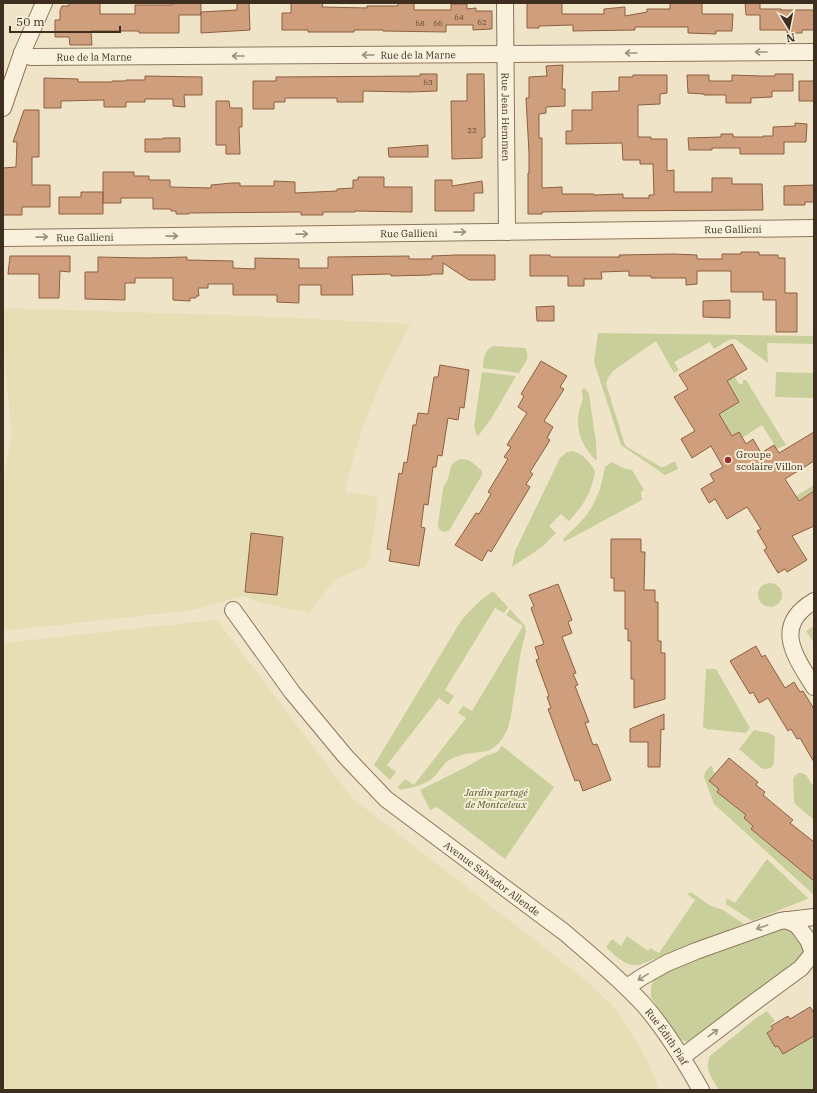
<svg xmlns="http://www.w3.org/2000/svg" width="817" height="1093" font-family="'IBM Plex Serif',serif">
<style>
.farmland{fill:#e6deb5}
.green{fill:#c9cf9b}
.building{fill:#cf9f7d;stroke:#8d5f41}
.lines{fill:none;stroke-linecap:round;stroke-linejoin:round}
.minor-casing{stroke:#8d765c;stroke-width:18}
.minor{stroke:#faf1dc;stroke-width:16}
.oneway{stroke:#9c907e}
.poi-dot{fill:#9e2a2b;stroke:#f7eed8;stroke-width:1.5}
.labels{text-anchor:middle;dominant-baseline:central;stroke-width:4;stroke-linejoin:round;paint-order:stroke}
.number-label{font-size:8px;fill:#624a37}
.street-label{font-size:10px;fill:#3d2e20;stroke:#f7eed8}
.poi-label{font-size:10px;fill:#3d2e20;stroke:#f7eed8;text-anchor:start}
.park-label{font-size:10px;font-style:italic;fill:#4d5a26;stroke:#f7eed8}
</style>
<rect width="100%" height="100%" fill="#f0e4c8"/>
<path class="farmland" d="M3,308l251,8 156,8 -25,49 -19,46 -7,19 -14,54 33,5 -8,61 -4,9 -10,3 -20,10 -7,7 -20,26 -43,-9 -24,-8 -49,14 -190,21v-148l8,-45v-11l-8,-85z
M217,620l135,178 231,180 32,30 34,54 10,28h-656v-447z"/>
<path class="green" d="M598,333l216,3v8l-47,-1 1,20 -33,-24c-7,0 -14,6 -21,10l-4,-7 -36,20 5,8 -5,3 -18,-32 -43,30 -5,7 -2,6 19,61 2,2 34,20h3l11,-6 3,8 -13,6 -44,-30 -27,-83z
M493,346l32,2c6,11 0,14 -6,25l-36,-5c1,-10 0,-17 10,-22z
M482,372l34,4 -25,43 -12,16 -1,1 -2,-2 -2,-7z
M776,372l38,1v25l-39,-1z
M735,377l4,7h4v-4h3l40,65 -9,4 -15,-24 -20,13 -3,-6 -7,4 -13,-22 20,-12 -12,-21z
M585,388l4,6 7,48 1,18h-1c-14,-13 -21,-30 -17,-49 1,-4 3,-8 4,-13 0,-3 -2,-5 -1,-9z
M572,451c8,2 11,5 16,10 2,3 6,7 7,11 0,3 -1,6 -2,9 -4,16 -13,28 -24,40l-8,-7 -12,12 7,7 -14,14 -30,20 3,-16 45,-93 7,-6z
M460,459c10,-1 15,6 22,12v4l-32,54 -2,2 -5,1 -4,-3 -1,-4 5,-37 5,-9 3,-13 5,-5z
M612,462l11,6 9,2 12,20 -3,2 1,8 -78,42 -1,-3c7,-7 15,-14 22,-22 12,-15 17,-32 20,-50z
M814,485v6l-29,18 -2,-5z
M758 595a12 12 0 1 1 24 0a12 12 0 1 1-24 0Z
M493,591l15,16 -4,6 -9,-5 -50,82 9,6 -6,9 -9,-7 -52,67 9,7 -6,8 -16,-15 87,-144c10,-12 19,-21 32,-30z
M510,609l15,17v2l1,3 -6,25 -9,60 -3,12 -4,8 -5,7 -6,5 -5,3 -23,3 -12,4 -7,4 -11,14 -6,5 -11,5 -18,4 -2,-3 7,-8 9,6 52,-67 -8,-5 5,-7 9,5 51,-85 -17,-11z
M814,626v17l-8,-12z
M706,669h10l34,59 -4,5 -40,-4v-1l-3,-1z
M754,730l15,3 5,3 1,2 -1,26 -3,4 -6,1 -4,-1 -22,-19z
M502,746l52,41 -49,72 -68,-52 -7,3 -10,-20 46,-23 21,-12 5,-1 5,-2z
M711,766l3,3 -2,1 4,4 -6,8 9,7 -2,3 29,23 -2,3 9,8 -2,3 63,47v19l-100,-91 -10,-27c1,-5 2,-8 7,-11z
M798,773h4l4,2 8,12v33l-19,-16 -1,-3 -1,-23z
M767,859l41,39 -1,1 -55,22 -26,-17 1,-6 8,5z
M691,892l18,13 14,5 21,14 -105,41c-14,2 -23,-9 -33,-18l6,-8 9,7 6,-10 21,15 2,-3 9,5 36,-53 -8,-6z
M777,926l17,3 10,21 -3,10 -108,81c-9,1 -14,-1 -20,-7l-22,-37v-11l6,-11z
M767,1011l8,10 -5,4 3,4 -6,4 8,14 3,-1 5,8 31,-18v54h-95c-7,-12 -15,-20 -9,-34l46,-38z"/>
<path class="building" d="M69,3h31v11h35v-9h37v-2h29v12h-22v18h-40v-2h-48l1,14h-22l-1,-8h-14v-17h5v-9l2,-5h7z
M237,3h12l1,27 -49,3v-21l36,-2z
M291,3h32l-1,4 45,1v-2h31v-3h16v7h37v-6h16v5l9,-1v3h16v18l-19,1v-5h-27v7l-63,-1v-1h-29v2h-46v-2h-26v-17h9z
M527,3h35v11h42v-5l21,-2v9l22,-4v-3h23v-6h32v11h31l-1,17h-16v3l-28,-1v-6h-53v3l-62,1v-6l-34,1v2h-12z
M745,3h15v6h21v1h33v20h-12v3h-15v-3h-27v-15h-14z
M563,65l-1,24h3v17l-19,1v6l-7,1v24h3v50l20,-1v7h32v1l29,-1v4h26v-3h5l-1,-31h-13v-4h-17l-1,-17 -56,1v-13h6v-21h20v-18l27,-1v-14h14v-2h34v18l-7,1v10l-22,1v32h13v2h16v32l7,-1v22h38v-14h20v6h30l1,26 -169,1 -52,1v2h-14v-41h1v-20l-3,-55h3v-21l18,-1 -1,-10z
M420,74h17v17l-28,1 -46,-1v11h-26v-4h-52v4h-11v7h-21v-28h23v-4l144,-1z
M467,74h17l1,63 -3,1v20l-30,1 -1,-58h16z
M775,74h18v17h-21v6l-21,1v5h-25v-8h-22v-1l-16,-1 -1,-18h22v6h23v-6l29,1h14z
M145,76l57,1v18h-18l1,12 -12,-1v-7h-28v3h-19v5h-22v-7l-43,1v7h-17v-30l34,1v3h34v-1h14v-1h19z
M799,81h15v20h-15z
M216,101h13l1,7h12v19h-3l1,27h-14v-9h-10z
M24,110h15v47h-7v28h18v22h-28v8h-19v-47l13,-1 1,-25h-4z
M795,123l12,1 -1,18h-22v12h-44v-6h-28v2h-23l-1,-12 33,-1v-3h12v3h30v-1h10v-9l22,-1z
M163,138h17v14h-35v-13h18z
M428,145v12h-39l-1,-9z
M103,172h31v4h15v4h21v7l41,1v-3l21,-2h8v3h34v-5l21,1v11l42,-2v-2l16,-1v-8h5v-3h26v10h28v25l-57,-1v1h-32v3h-22v-3l-112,1v1h-13v-3h-5v-2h-18v-11h-32v5h-18z
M435,180h17v6l30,-5 1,12h-9v18h-39z
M814,185v17h-9v3h-21v-19z
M81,192h22v22h-44v-17h22z
M741,252h18v3h19v3h7v35h12v39h-21v-32h-13v-8h-32v-21h-34v13l-11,1v-7h-35v-2h-22v-5l-28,1 1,7h-18v7h-16v-10h-38v-21h20l1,2h69l-1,-2 54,-1 24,1v4h25v-5h19z
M456,255h39v25h-26l-26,-17v11h-12v1l-40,1v-2l-39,1 1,20h-32v-10h-22v18l-22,-1v-7h-44v-11h-25v4h-10l1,8h-3v2h-6v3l-17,-1v-22h-38v5h-10v17l-40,-1v-27h13v-15l47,1 42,-1v3l46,1v7l22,1v-11l44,1v9h29v-11l81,-1v3h23v-3z
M10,256h60v16l-10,-1 -1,27h-20v-24h-31z
M730,300v18l-27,-1v-16z
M554,306v15h-17l-1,-14z
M732,344l15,25 -20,12 12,21 -20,12 13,22 7,-4 7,12 7,-5 8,14 13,-8 5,8 35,-21v29l-29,18 14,22 15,-10v35l-22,10 15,24 -20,12 -2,-3 -7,4 -14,-23 3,-2 -10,-17 4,-2 -14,-22 -20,12 -12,-20 -6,4 -8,-14 13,-8 -4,-7 13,-7 -12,-21 -19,12 -11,-19 14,-8 -21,-34 14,-8 -9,-14z
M541,361l26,15 -7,11 4,2 -20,32 9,6 -6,11 3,2 -20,32 3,2 -7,10 4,3 -39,65 -3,-2 -6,11 -27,-16 21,-32 3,1 12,-20 -3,-2 20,-33 -4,-2 7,-10 -4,-2 20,-32 -9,-6 6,-11 -3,-2z
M440,365l29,5 -5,38 -4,-1 -2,13 -10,-2 -6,38 -4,-1 -2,12h-3l-5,38 -4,-1 -3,23 4,1 -6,38 -30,-5 2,-11 -4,-1 12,-76 3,1 2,-12 3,1 6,-38h3l2,-12 10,1 6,-37h4z
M251,533l32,4 -6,58 -32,-3z
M611,539h30v13h4l-1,38h11v12h3v39h3v12h4v46l-31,9v-29h-3v-38h-3v-12h-3v-38h-11v-13h-3z
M558,584l14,36 -4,2 4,11 -10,4 14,36 -3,1 5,11 -3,1 14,36 -4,1 8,22 4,-1 14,36 -28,11 -4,-11 -4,1 -27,-72 3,-1 -4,-11 2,-1 -13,-36 3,-1 -4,-12 9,-3 -13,-36 3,-2 -5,-11z
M756,646l6,11 3,-2 20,33 9,-6 6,10 3,-1 11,18v53l-14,-24 -3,1 -6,-10 -3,2 -20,-33 -9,5 -6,-11 -3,2 -20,-33z
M664,714v16l-3,-1 -1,38h-12v-25h-18v-13z
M729,758l29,24 -2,3 9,7 -2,3 30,25 -3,3 24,19v39l-63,-52 2,-3 -9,-8 2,-3 -29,-23 2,-3 -10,-8z
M810,1007l4,6v23l-31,18 -5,-8 -3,1 -8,-14 6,-4 -2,-3 17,-10 2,3z"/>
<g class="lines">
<g class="minor-casing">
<g id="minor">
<path id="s1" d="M505,3l2,229"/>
<path id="s2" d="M22,53l9,4 783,-5"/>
<path d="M3,108l19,-55 22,-50"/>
<path id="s3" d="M3,238l811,-10"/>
<path d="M814,601c-42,25 -19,55 0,86"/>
<path id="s4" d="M233,610l59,82 54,65 40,42 178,133c27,23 55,46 79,72 23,26 41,56 58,86"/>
<path d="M786,920l11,5 11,15 5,13"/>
<path d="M627,987l15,-10 25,-14 29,-12 84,-30 34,-4"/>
<path d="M682,1057l70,-53 49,-36 13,-16"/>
</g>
</g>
<use href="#minor" class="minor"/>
</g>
<defs><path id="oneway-shaft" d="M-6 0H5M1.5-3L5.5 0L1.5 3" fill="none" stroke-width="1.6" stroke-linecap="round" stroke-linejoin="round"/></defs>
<g class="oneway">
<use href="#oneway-shaft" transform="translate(761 52) rotate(180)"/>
<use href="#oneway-shaft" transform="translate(631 53) rotate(180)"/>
<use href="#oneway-shaft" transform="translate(368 55) rotate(180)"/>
<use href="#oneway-shaft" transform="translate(238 56) rotate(180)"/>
<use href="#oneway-shaft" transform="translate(460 232) rotate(-1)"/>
<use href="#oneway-shaft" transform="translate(302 234) rotate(-1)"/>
<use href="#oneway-shaft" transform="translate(172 236) rotate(-1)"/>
<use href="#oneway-shaft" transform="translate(42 237) rotate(-1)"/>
<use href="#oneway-shaft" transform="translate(762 927) rotate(160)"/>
<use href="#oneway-shaft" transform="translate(643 977) rotate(149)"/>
<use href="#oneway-shaft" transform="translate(713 1033) rotate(-37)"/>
</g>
<circle class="poi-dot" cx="728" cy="460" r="4"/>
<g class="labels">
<g class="number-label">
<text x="459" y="17">64</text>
<text x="482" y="22">62</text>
<text x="420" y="23">68</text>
<text x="438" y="23">66</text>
<text x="428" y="82">63</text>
<text x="472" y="130">22</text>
</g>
<g class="street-label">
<text stroke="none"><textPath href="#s2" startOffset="397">Rue de la Marne</textPath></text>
<text stroke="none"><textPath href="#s2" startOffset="73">Rue de la Marne</textPath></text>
<text stroke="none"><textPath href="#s1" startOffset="114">Rue Jean Hemmen</textPath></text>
<text stroke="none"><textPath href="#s3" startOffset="730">Rue Gallieni</textPath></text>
<text stroke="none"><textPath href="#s3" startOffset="406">Rue Gallieni</textPath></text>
<text stroke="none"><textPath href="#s3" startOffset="82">Rue Gallieni</textPath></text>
<text stroke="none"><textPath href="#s4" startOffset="376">Avenue Salvador Allende</textPath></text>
<text stroke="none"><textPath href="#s4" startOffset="613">Rue Édith Piaf</textPath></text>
</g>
<g class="poi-label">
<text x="736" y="454">Groupe<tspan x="736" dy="12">scolaire Villon</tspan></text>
</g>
<g class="park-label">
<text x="496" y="792">Jardin partagé<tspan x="496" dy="12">de Montceleux</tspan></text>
</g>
</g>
<rect width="817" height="1093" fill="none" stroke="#3d2e20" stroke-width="8"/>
<g transform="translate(789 28) rotate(170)" stroke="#f7eed8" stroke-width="3" paint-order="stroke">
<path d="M0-3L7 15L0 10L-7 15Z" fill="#3d2e20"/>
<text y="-6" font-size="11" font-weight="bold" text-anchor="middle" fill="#3d2e20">N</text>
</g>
<path d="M10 26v6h110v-6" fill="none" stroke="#3d2e20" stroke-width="2"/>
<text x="16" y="26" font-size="12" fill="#3d2e20" stroke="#f7eed8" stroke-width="3" paint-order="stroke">50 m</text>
</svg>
